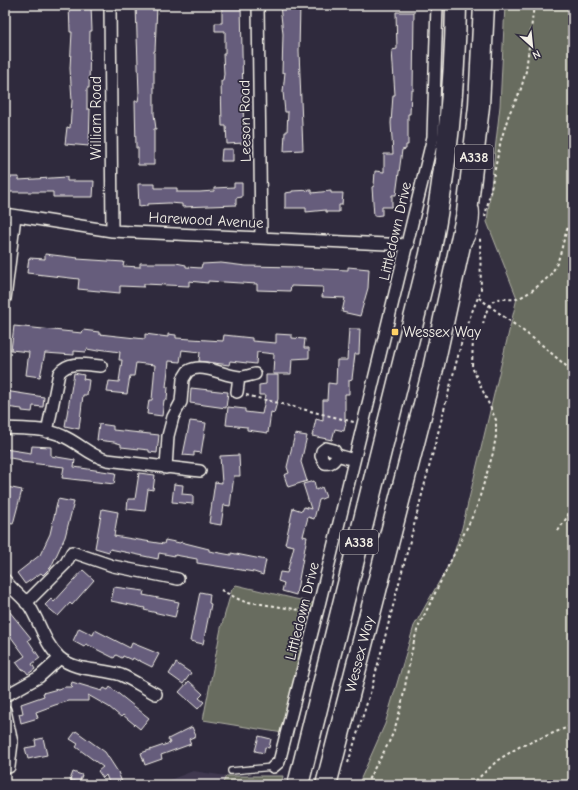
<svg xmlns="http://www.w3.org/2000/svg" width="578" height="790" font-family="'Comic Neue',sans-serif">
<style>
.built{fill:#403950}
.green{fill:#686c5e;stroke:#aeaea3}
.building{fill:#665d7b;stroke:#f4f1e8}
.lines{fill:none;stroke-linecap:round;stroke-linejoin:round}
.lane-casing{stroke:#f4f1e8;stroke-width:8}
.street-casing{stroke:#f4f1e8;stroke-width:14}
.highway-casing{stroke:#f4f1e8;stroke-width:23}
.path{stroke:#f4f1e8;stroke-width:2;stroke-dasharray:3 3;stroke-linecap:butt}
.lane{stroke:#2f2a3d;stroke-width:5.5}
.street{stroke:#2f2a3d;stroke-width:11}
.highway{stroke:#2f2a3d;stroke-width:20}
.poi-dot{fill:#ffd166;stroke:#2f2a3d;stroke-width:1.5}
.labels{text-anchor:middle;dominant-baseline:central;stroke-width:3.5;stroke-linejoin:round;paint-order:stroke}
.shield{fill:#2f2a3d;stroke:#b9b5b5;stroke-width:1}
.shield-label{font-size:14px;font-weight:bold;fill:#f4f1e8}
.street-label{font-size:15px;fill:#f4f1e8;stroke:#2f2a3d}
.poi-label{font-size:15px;fill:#f4f1e8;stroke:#2f2a3d;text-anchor:start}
</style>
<rect width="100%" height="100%" fill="#2f2a3d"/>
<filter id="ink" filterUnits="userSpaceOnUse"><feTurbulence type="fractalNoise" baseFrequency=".025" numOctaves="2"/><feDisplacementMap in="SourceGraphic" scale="8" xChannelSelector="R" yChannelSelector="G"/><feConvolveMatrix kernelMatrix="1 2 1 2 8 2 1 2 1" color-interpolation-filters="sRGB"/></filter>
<g filter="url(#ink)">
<path class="built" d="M193,771l33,5h57l-2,9h-124z"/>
<path class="green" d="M505,5h68v780h-215l27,-61 29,-98 38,-67 10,-31 55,-230 -30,-76 13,-116z
M236,585l77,18 -30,130 -80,-13 18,-92 11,-39z
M226,776h57l-2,9h-59z"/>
<path class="building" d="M69,5h22l1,26h-2l-1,57h-2v21h3l-1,37 -24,-2 2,-17 3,1 2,-27 -2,-33 2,-36h-2z
M136,5h21l-2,46h-1v63l2,15h-2v36h-16v-17h-2l-1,-47h3l1,-6z
M222,5h19l3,138 -17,1 -1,-18h-4l-1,-45h2l1,-7 -1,-20h2v-23h-10v-8h7z
M280,5h20l-1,46 4,99 -19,1 1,-19h2l1,-20h-3l-2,-20 2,-20 -3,1 1,-39z
M396,12h18l-1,79h-2l-1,23h-2v31h-2v4l-4,1 -6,45h-4v12h-10v8l-8,1 -2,-29 2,-1 1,-15 9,1v-18h9l-2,-31 2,-28h2l-3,-45 5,-1z
M222,149h11v12h-12z
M5,177h14v3l48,-3v4h27l-1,16h-40v-5h-44v-3h-4z
M234,183h8v14l-6,1v7l-54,2v-3l-13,-1 -22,1v2l-8,1 -1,-23h17v4h22v4h23l14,-1v-3l20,-1z
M312,190v3l19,-2v2h12l-1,12h-3v7h-13v-2l-20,2v-4h-21v-15l7,-1v-1z
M45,254l33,4 -1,1 47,3 -1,4 17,1v-4h36l10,2v2l15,1 1,-4 19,-1 25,3 52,1v1l50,2v-3l21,2 -1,19 -8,28 -18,-4 3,-14 -23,-1 1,-10 -32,-1 -1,5 -33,-1v-6l-49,-3v2l-19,-2v5l-45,-2v3l-24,-1v7l-42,-4 1,-10 -52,-6 2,-15 16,1z
M14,326l68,7 1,-3 16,2v2l46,5v-5l23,3v-3l8,1v3l47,3 1,-6 28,3v3l24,2v-9l16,1v3l13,1 -1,9h5v10l-17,1 -1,15h-18l1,-20 -17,-2 -1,12 -26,-3 -1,4 -30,-4 1,-9 -18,-2 -2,12 -11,-1 -3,26h2l-1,13h-3l-2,16 -15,-2 2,-14h3l3,-35 -19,-2 -2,13h-4l-3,18 -20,-2 2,-11 10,1 3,-22h-3l1,-8 -22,-3v2l-11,-2 -1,3 -12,-1v4l-29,-2 -5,24 -14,-2 3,-23 -18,-2z
M349,329h11l-1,25h-4l-3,25 -3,1v14h-4v27l1,1 -2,9 -9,-2 -3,11 -20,-4 4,-17 7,2v-21h4l1,-17 8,1 1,-24h10z
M74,373l10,2 -1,4 6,1 -2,15h-4l-4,34 -14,-3z
M266,375h12v24l-4,14 -3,-1 -3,21 -21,-3v-3l-21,-2 2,-18 17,2v3l17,2 4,-19h-7v-10l7,-1z
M191,388l37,4 -2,16 -36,-5z
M5,391l39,6 -1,10 -10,-1 -1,6 -10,-1v-2l-17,-2z
M190,421l16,2 -5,30 -7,-1v4l-11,-1z
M99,424l14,2v4l46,5 -2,18 -8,-1v-2l-28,-3v-3l-7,-2 -17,-2z
M295,434l12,2 -6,26 6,19 -19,6 -4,-12 5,-2 -2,-6z
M32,446l19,1v9l24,4 -1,7 42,6 -2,11 -52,-6 2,-11 -43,-5v-2l-16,-3v-8l26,4z
M239,455l1,21h-6l-4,30 -6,-1 -3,20 -12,-2 6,-41 7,1 -2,-27z
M139,473l16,2 -2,15 -5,-1 -3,22 -18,-2 1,-10h7z
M314,481l2,9 6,-3 4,10 -7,3 -5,19 -6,-2 -5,19 4,1 -11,58 -14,-4 2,-8 -6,-2 2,-9 7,1 7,-27 -9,-2 8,-36 9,3 2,-4 7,2 -8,-25z
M174,484l9,1 -1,9 11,1v9l-21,-2z
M7,487l15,3 -9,34 -8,-1z
M58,499l16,3 -9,35 -14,30 -8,8 -2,-2 -16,11 -8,-11 23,-18 10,-21z
M102,509l16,3 -4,24 50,8 1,-4 15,3 1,-1 28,7v2l22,4v-2l35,7 -3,15 -9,-3 -57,-9v-4l-22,-4v1l-16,-3 -1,6 -48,-10 -1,3 -14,-4z
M83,570l11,10 -22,25 -2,-2 -12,13 -13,-11 6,-6 3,3z
M114,587l30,4 -1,4 36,7 -4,15 -31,-7 1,-2 -34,-7z
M200,592l10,2 -1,9 2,1 -8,40 -13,-3z
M5,606l26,32 -3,2 12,18 -8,6 3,5 -7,5 -4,-5 -2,1 -6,-8 9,-6 -20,-27z
M79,628l14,7 2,-5 35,18 2,-5 27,11 -7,13 -14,-7v1l-5,-3 -1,2 -9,-4 -1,2 -6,-3 -2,3 -28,-14 -2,3 -11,-6z
M176,663l15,10 -8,11 -14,-10z
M189,681l14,13 -4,4 5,4 -6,7 -19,-17z
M72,682l30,9 2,-3 4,2 2,-3 39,31 -9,11 -17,-14 -2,2 -12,-10 -21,-12v6h-19l-14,4 -19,7 2,6 -17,5 -2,-9 4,-1 -2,-9 23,-8 -1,-3 22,-6h8l-2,-2z
M192,727l4,9 -7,3 2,5 -30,11 1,4 -17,6 -4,-12 29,-10 -2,-4z
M76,731l29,21 13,20 5,13h-13l-4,-10 -3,3 -5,-7 5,-4 -27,-20 2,-3 -8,-5z
M259,736l12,3 -2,9 -4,-1 -1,6 -9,-2z
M43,738l4,17 -19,4 -3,-11 11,-2 -1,-6z
M73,772l9,3 -3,8 -9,-3z"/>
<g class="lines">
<g class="lane-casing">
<path id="lane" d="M468,243c7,-9 9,-23 8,-34
M231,771l42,-4"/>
</g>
<g class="street-casing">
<path id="street" d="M110,5l2,226
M258,5l3,232
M5,214l107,17 296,14
M5,299l10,-83
M237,392l2,-15
M5,428c19,1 41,0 58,8 16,7 27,20 44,24l93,11
M47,432l12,-59c10,-13 28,-8 42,-7
M337,455l-3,-5 -8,-2 -4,3 -1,5 4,7c6,1 10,-2 12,-8l17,5
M166,468l2,-32 5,-19 8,-15 2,-23 5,-8c15,-9 35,5 52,6 5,0 10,-2 15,-3
M5,580c7,10 18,17 25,27 10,16 15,37 29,50 17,15 42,11 62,18 12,5 23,13 35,19
M26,603l40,-40 6,-11 41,14 65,13
M5,696l34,-19 21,-19
M5,710l7,33 -3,24
M273,767l6,-5 39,-153 115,-472 4,-132"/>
</g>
<g class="highway-casing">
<g id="highway">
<path d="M298,785l132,-531c16,-82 25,-165 26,-249"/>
<path id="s1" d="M326,785l107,-416 34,-156 12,-107 5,-101"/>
</g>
</g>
<path class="path" d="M485,217l16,-77 8,-26 11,-22 6,-21 8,-66
M479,298l63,47 31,27
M483,324c2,-8 5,-23 15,-25 6,-1 12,1 18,0 10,-3 21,-12 29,-19 19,-16 15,-43 28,-63
M246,395l108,27
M558,531l15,-23
M221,590l21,11 65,10
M348,763l24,-76 93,-358 16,-39 -1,-52
M366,785c8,-19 21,-35 28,-55 12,-33 13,-69 24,-102l58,-119 17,-56 3,-17v-16l-24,-53 1,-30
M471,785l27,-25 21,-13 54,-22"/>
<use href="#lane" class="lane"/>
<use href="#street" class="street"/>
<use href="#highway" class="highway"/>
</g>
</g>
<rect class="poi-dot" x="391" y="328" width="8" height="8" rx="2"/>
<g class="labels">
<g class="shield">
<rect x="455" y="145" width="38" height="24" rx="3"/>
<rect x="340" y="530" width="38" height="24" rx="3"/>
</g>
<g class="shield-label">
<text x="474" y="157">A338</text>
<text x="359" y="542">A338</text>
</g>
<g class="street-label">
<text transform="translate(96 118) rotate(-90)">William Road</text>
<text transform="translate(245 121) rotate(-91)">Leeson Road</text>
<text transform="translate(206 220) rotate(3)">Harewood Avenue</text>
<text transform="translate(395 231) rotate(-77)">Littledown Drive</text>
<text transform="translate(302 611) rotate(-76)">Littledown Drive</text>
<text stroke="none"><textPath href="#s1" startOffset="135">Wessex Way</textPath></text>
</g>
<g class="poi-label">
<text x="403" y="332">Wessex Way</text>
</g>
</g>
<rect width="578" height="790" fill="none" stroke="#2f2a3d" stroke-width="20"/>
<rect x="10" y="10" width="558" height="770" fill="none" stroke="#f4f1e8" stroke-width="1.5" filter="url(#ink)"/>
<g transform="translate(532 46) rotate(153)" stroke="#2f2a3d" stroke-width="3" paint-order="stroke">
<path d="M0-3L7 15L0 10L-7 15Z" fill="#f4f1e8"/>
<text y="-6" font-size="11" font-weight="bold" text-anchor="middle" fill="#f4f1e8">N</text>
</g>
</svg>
